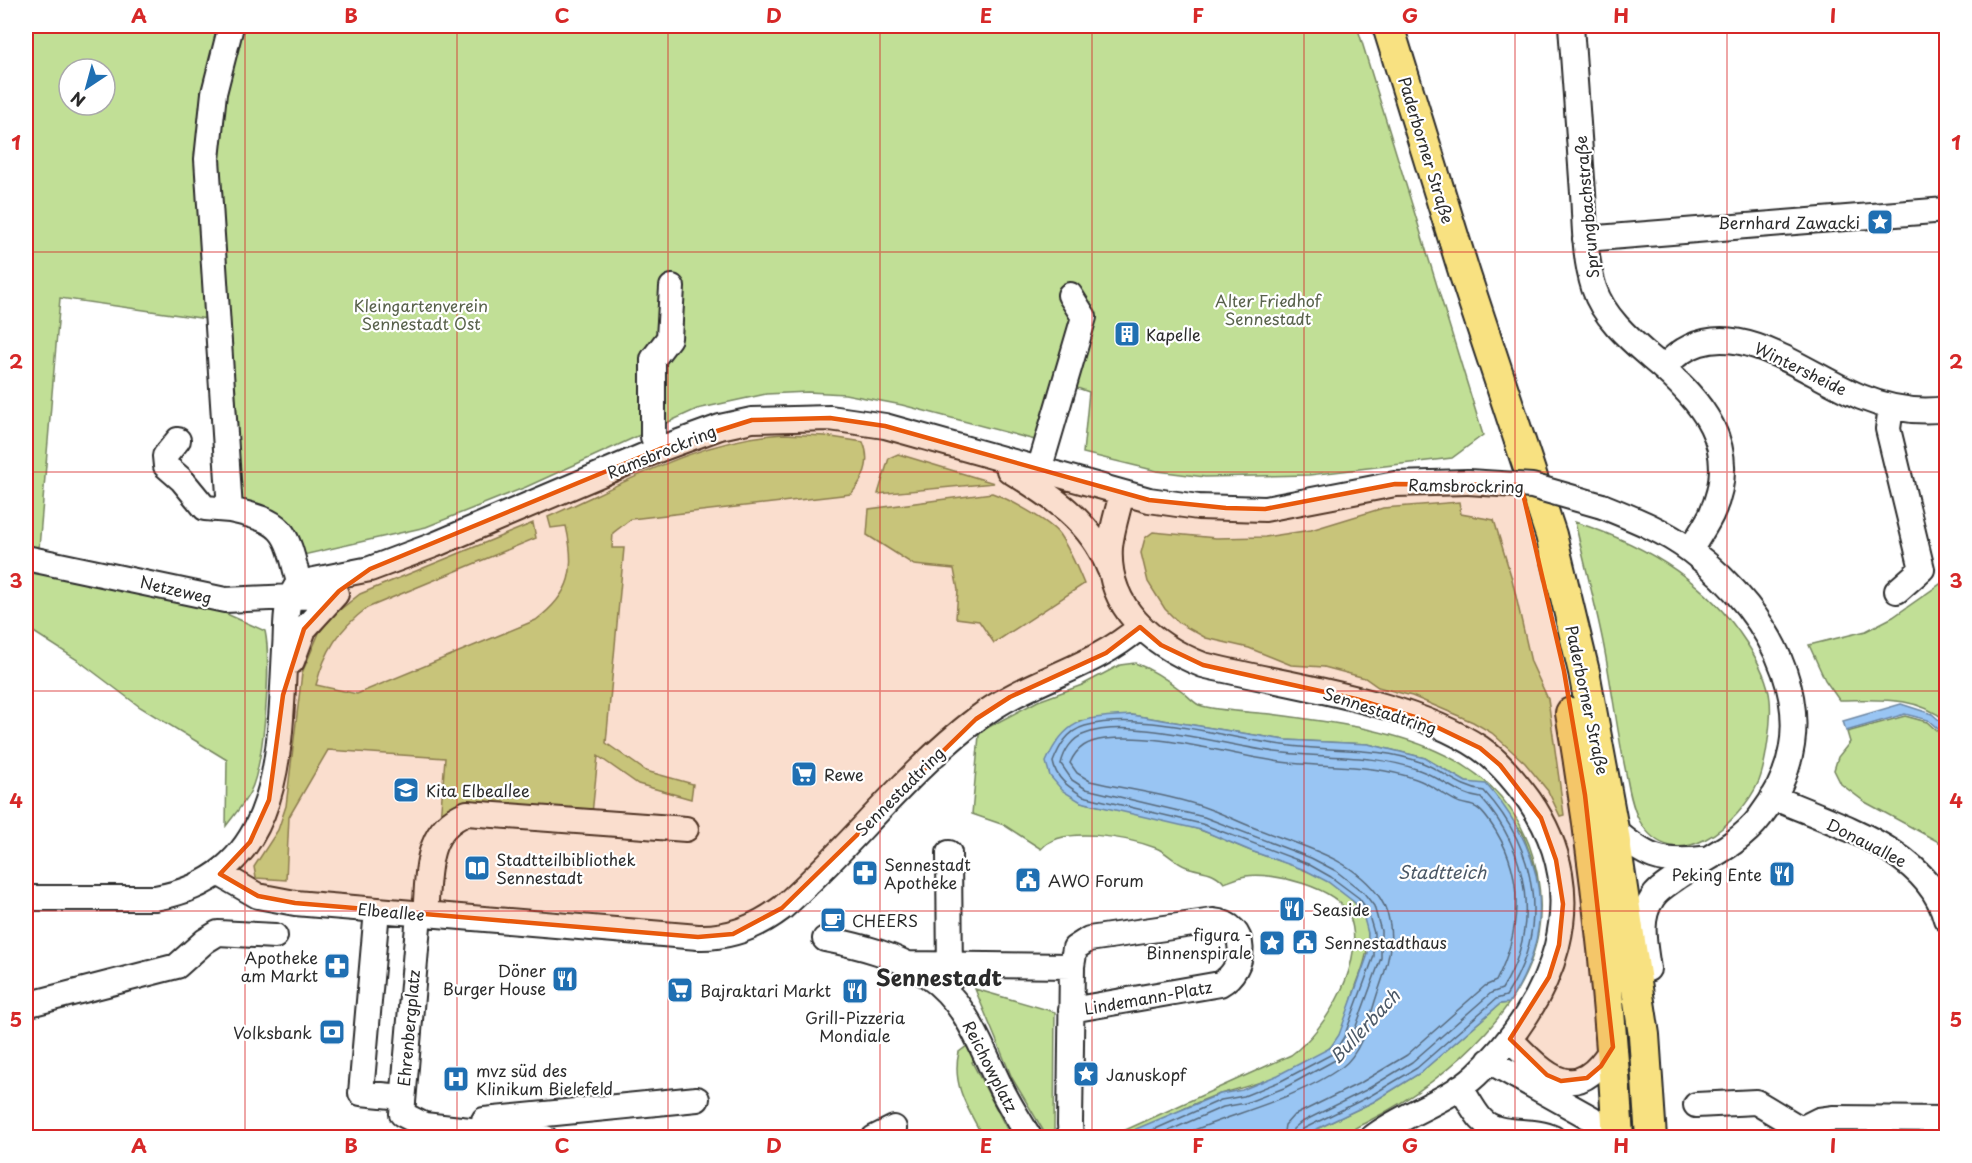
<svg xmlns="http://www.w3.org/2000/svg" width="1972" height="1163" font-family="'Playpen Sans',sans-serif">
<style>
.green{fill:#c1df96;stroke:#768560;stroke-width:1.5;fill-rule:evenodd}
.water{fill:#99c5f3;stroke:#6d87a3;stroke-width:1.5}
.lines{fill:none;stroke-linecap:round;stroke-linejoin:round}
.shore{stroke:#57697b;stroke-width:1.5}
.minor-casing{stroke:#2b2b2b;stroke-width:28}
.major-casing{stroke:#2b2b2b;stroke-width:34}
.minor{stroke:#fff;stroke-width:24}
.major{stroke:#f8e181;stroke-width:30}
.minor-bridge-casing{stroke:#2b2b2b;stroke-width:28;stroke-linecap:butt}
.minor-bridge{stroke:#fff;stroke-width:24}
.marked{fill:#e8590c;fill-opacity:0.2;stroke:#e8590c;stroke-width:4.5;stroke-linejoin:round}
.grid{fill:none;stroke:#d62828;stroke-width:1.5;stroke-opacity:0.55}
.labels{text-anchor:middle;dominant-baseline:central;stroke-width:4.5;stroke-linejoin:round;paint-order:stroke}
.street-label{font-size:16px;fill:#2b2b2b;stroke:#fff}
.poi-label{font-size:16px;fill:#2b2b2b;stroke:#fff;text-anchor:start}
.park-label{font-size:16px;fill:#58614b;stroke:#fff}
.water-label{font-size:18px;font-style:italic;fill:#4c5967;stroke:#fff}
.district-label{font-size:22px;font-weight:bold;fill:#2b2b2b;stroke:#fff}
.neatline{fill:none;stroke:#d62828;stroke-width:2}
.grid-label{font-size:20px;text-anchor:middle;font-weight:bold;fill:#d62828}
</style>
<rect width="100%" height="100%" fill="#fff"/>
<filter id="ink" filterUnits="userSpaceOnUse"><feTurbulence type="fractalNoise" baseFrequency=".0167" numOctaves="2"/><feDisplacementMap in="SourceGraphic" scale="12" xChannelSelector="R" yChannelSelector="G"/><feConvolveMatrix kernelMatrix="1 2 1 2 8 2 1 2 1" color-interpolation-filters="sRGB"/></filter>
<g filter="url(#ink)">
<path class="green" d="M26,26h1331l126,409 -31,23 -143,17 -104,2 -48,-6 -74,-18 6,-61 -29,-10 -21,59 -137,-36 -57,-11 -37,-2 -42,2 -69,15 -171,78 -100,40 -127,29 -66,-53 -12,-182 -161,-23 -21,250 -13,-2zM69,69h36v36h-36z
M784,434l41,2 38,6c9,20 1,37 -12,52l-220,25 -18,14 -1,15h12l-18,195 40,28 47,13 -2,15 -53,-15 -40,-28 -6,58 -152,7 5,-63 -117,-8 -39,67 -3,63 -30,-2 -2,-11 24,-37 8,-24 16,-133 17,-40 13,-17 28,-22 173,-71 3,15 -169,70c-28,21 -42,43 -51,77l41,9 179,-74c36,-27 40,-51 30,-94l-15,2 -3,-11c77,-34 151,-78 236,-83z
M898,454l96,29 -116,11 11,-36z
M992,493c17,6 57,28 67,41 11,16 18,33 25,50l-90,59 -15,-22 -23,-3 2,-28 -4,-21 -40,-4 -47,-30 2,-26z
M1459,502l2,12 33,6 18,59 19,83 17,37 16,116 -4,1 -12,-25 -23,-28 -33,-30 -19,-11 -61,-26 -34,-9 -13,-9 -41,-11 -33,-2 -42,-17 -43,-10 -27,-15 -14,-14 -17,-27 -7,-29 4,-15 8,-6 63,6 49,-1 46,-7 72,-22z
M1575,522c69,22 131,58 171,120 11,17 22,37 24,58 2,19 -4,63 -11,81 -19,43 -85,100 -120,39 -9,-17 -11,-39 -15,-57 -8,-40 -13,-81 -21,-121 -8,-40 -19,-80 -28,-120z
M26,566l194,45 45,20c7,30 -1,134 -15,161 -6,12 -16,23 -24,34l1,-66 -87,-53 -61,-46 -53,-34z
M1946,580v141c-30,-26 -69,-21 -107,-21l-14,-20 -16,-35 57,-14 27,-14z
M1135,663c16,6 33,17 47,28 5,4 11,11 17,14 15,6 55,7 72,9 108,14 241,30 266,159 12,62 -9,112 -50,158 -35,39 -75,68 -122,92 -9,4 -19,11 -28,14 -11,3 -26,0 -37,0l73,-35 47,-29 80,-69 9,-1 27,-62 3,-52 -5,-24 -12,-33 -45,-48 -11,-2 -41,-24 -57,-14 -83,-4 -153,-25 -53,6 2,81c39,9 81,15 119,28 19,6 36,16 54,22 34,12 85,25 106,58 15,23 6,50 -3,73 -7,19 -12,53 -29,66 -30,24 -72,35 -108,45 -18,5 -36,15 -54,23 -14,6 -28,10 -40,20h-36l31,-5 170,-77c36,-26 77,-96 58,-140 -13,-28 -75,-43 -103,-39 -7,1 -15,5 -22,7 -10,-13 -23,-11 -37,-16 -12,-4 -20,-15 -31,-19 -27,-10 -94,-24 -115,1l-37,-24 -32,-11 7,-79 4,-5 55,-29 44,-16 38,-20z
M1905,716l22,6 19,17v107l-81,-44 -24,-18 -7,-14 4,-13 12,-15 -3,-10z
M975,989l80,23 -1,125h-7l-35,-59z
M971,1043l7,16 -6,3 39,75h-28c-15,-28 -32,-53 -24,-85z"/>
<path class="water" d="M1901,704l31,10 14,12v10l-18,-16 -23,-6 -59,17 -3,-10z
M1132,715l153,25 83,4 57,14 41,24 20,2c59,67 73,141 23,219l-9,1 -80,69 -47,29 -73,35h-174l10,-8 50,-21 34,-14 22,-4 36,-15 52,-27 9,-13 29,-81v-21l-6,-22 -8,-9 -26,-20 -23,-12 -54,-19 -50,-21 -120,-28 -18,-11 -13,-15 -4,-14c20,-46 41,-44 86,-47z"/>
<g class="lines">
<path class="shore" d="M1135,1138l86,-38 23,-4 37,-15 53,-28 10,-16 30,-81v-23l-7,-24 -8,-11 -28,-21 -23,-13 -106,-40 -119,-28c-14,-9 -27,-17 -30,-34 6,-15 14,-31 32,-36 57,-15 139,12 198,19 47,7 94,1 140,18 22,9 37,25 61,28 53,58 67,136 22,205l-10,3 -79,69 -47,28 -67,33 -4,9
M1152,1138l71,-31 23,-4 38,-15 55,-30 12,-18 30,-82v-27l-7,-25 -10,-13 -28,-22 -25,-13 -107,-41 -118,-28 -14,-9 -11,-16c3,-13 11,-26 24,-30 46,-18 148,14 199,19 46,5 91,1 135,17 23,8 38,25 62,28 48,53 60,129 21,191l-11,4 -79,69 -46,28 -66,33 -7,6 -1,9
M1175,1138c55,-25 117,-36 167,-71 22,-16 29,-57 38,-81 10,-27 18,-61 0,-88 -27,-40 -78,-52 -120,-68 -17,-6 -34,-15 -51,-21 -37,-14 -80,-19 -119,-28l-13,-8 -7,-10c7,-16 18,-22 35,-24 56,-6 120,15 176,23 45,6 91,1 135,17 15,5 26,15 40,22 6,4 16,3 21,7 8,5 15,17 20,25 28,47 23,101 -1,148l-11,5 -78,69 -45,27 -69,34 -8,9 -2,13"/>
<g class="minor-casing">
<path id="minor" d="M231,26l-17,67 -7,66 23,351c56,12 56,20 69,73
M1571,26c4,55 8,111 12,167 2,31 1,64 11,95 9,28 34,50 56,69 51,42 93,89 61,158 -6,12 -14,24 -21,35
M1585,239l361,-29
M1663,368c60,-67 136,4 198,29 27,11 57,16 85,12
M1891,407l-3,22 34,140 -25,22
M178,440l-13,16 1,10 16,14 23,28 25,2
M660,449l-7,-12v-78l16,-21 3,-51
M1009,470c41,25 82,51 100,98
M1039,470l45,-153 -14,-22
M1122,493c-4,18 -10,35 -12,54 -4,60 42,98 93,118 85,21 203,34 277,83 19,13 35,33 49,52 67,96 25,202 -53,275 -29,27 -72,38 -104,63
M1602,506c30,12 63,25 89,45 83,63 143,171 69,266 -21,28 -56,42 -84,61 -8,6 -19,12 -24,21 -14,20 -7,47 -4,70
M26,558l199,42 90,-4 11,7
M292,661l12,-32 32,-35
M1773,797c60,27 155,52 173,122
M1613,829c32,28 47,35 89,30
M949,853l1,128
M220,874l38,22 37,7 403,34c32,1 59,-10 84,-29 68,-60 123,-135 196,-190 51,-39 111,-47 162,-91
M26,898h129c129,-22 124,-146 130,-249 2,-23 -2,-48 14,-66l71,-14 64,-24 226,-96 60,-22 32,-7 78,-2 55,8 264,74 49,7 67,2 130,-25 73,-2
M377,910l-16,183 41,4
M419,914l-17,200 22,11 121,13
M425,914c4,-39 -2,-84 42,-101l219,16
M825,939c36,7 72,16 103,37 39,26 54,74 74,114 8,16 18,32 28,48
M909,964l163,2
M26,1005l151,-39 28,-25 13,-8 57,3
M1071,1010l149,-26c27,-15 30,-60 -7,-63l-124,18 -14,9 -3,18 -2,158 1,14
M1510,1039c38,39 66,68 103,8
M1489,1061l102,57 24,20
M1460,1087c7,10 13,23 21,32 17,19 50,8 72,19
M1696,1105l60,-3 45,27 18,-9 15,-2 112,1
M484,1120l213,-21
M874,1138l20,-10"/>
</g>
<g class="major-casing">
<path id="major" d="M1388,26l77,249 86,260 33,137 29,157 31,206 7,103
M1571,713c24,140 39,282 47,425"/>
</g>
<use href="#minor" class="minor"/>
<use href="#major" class="major"/>
<g class="minor-bridge-casing">
<path id="minor-bridge" d="M1468,482l64,4 70,20"/>
</g>
<use href="#minor-bridge" class="minor-bridge"/>
</g>
</g>
<path class="marked" d="M830,418l55,8 264,74 77,8 39,1 130,-25 126,1 43,186 21,124 28,252 -12,19 -14,12 -26,3 -14,-6 -37,-36 39,-62 10,-32 4,-41 -7,-44 -15,-42 -41,-53 -20,-17 -62,-30 -62,-19 -153,-34 -42,-20 -21,-18 -34,26 -96,44 -34,22 -194,189 -49,26 -35,3 -403,-34 -37,-7 -38,-22 30,-32 19,-42 14,-105 21,-66 35,-38 31,-22 290,-120 92,-29z"/>
<path class="grid" d="M245,26v1112M457,26v1112M668,26v1112M880,26v1112M1092,26v1112M1304,26v1112M1515,26v1112M1727,26v1112M26,252h1920M26,472h1920M26,691h1920M26,911h1920"/>
<defs>
<g id="sight-square" transform="scale(1.35)"><rect x="-9" y="-9" width="18" height="18" rx="4" fill="#1f6fb2" stroke="#fff"/><path d="M0-6L1.8-2.2L6-1.7L2.9 1.2L3.7 5.4L0 3.3L-3.7 5.4L-2.9 1.2L-6-1.7L-1.8-2.2Z" fill="#fff"/></g>
<g id="building-square" transform="scale(1.35)"><rect x="-9" y="-9" width="18" height="18" rx="4" fill="#1f6fb2" stroke="#fff"/><path d="M-4-6H4V6H1V3H-1V6H-4ZM-2.5-4.3h1.7v1.8h-1.7ZM.8-4.3h1.7v1.8H.8ZM-2.5-1h1.7V.8h-1.7ZM.8-1h1.7V.8H.8Z" fill="#fff"/></g>
<g id="supermarket-square" transform="scale(1.35)"><rect x="-9" y="-9" width="18" height="18" rx="4" fill="#1f6fb2" stroke="#fff"/><path d="M-6-5.5h2.5l.6 2H6L4.5 2H-2.5L-4.4-4H-6ZM-1.5 3.2a1.3 1.3 0 1 0 .1 0ZM3 3.2a1.3 1.3 0 1 0 .1 0Z" fill="#fff"/></g>
<g id="school-square" transform="scale(1.35)"><rect x="-9" y="-9" width="18" height="18" rx="4" fill="#1f6fb2" stroke="#fff"/><path d="M0-5L7-2L0 1L-7-2ZM-4 1L0 2.5L4 1V4Q0 6-4 4Z" fill="#fff"/></g>
<g id="library-square" transform="scale(1.35)"><rect x="-9" y="-9" width="18" height="18" rx="4" fill="#1f6fb2" stroke="#fff"/><path d="M-6-4Q-3-5.5-.7-3.5V5Q-3 3-6 4ZM6-4Q3-5.5 .7-3.5V5Q3 3 6 4Z" fill="#fff"/></g>
<g id="pharmacy-square" transform="scale(1.35)"><rect x="-9" y="-9" width="18" height="18" rx="4" fill="#1f6fb2" stroke="#fff"/><path d="M-2-6h4v4h4v4h-4v4h-4v-4h-4v-4h4Z" fill="#fff"/></g>
<g id="restaurant-square" transform="scale(1.35)"><rect x="-9" y="-9" width="18" height="18" rx="4" fill="#1f6fb2" stroke="#fff"/><path d="M-5-6h1v4h1v-4h1v4h1v-4h1v5L-1.5 .5V6h-2V.5L-5-1ZM5-6V6H3V1.5H1.5Q1.5-4 5-6Z" fill="#fff"/></g>
<g id="civic-square" transform="scale(1.35)"><rect x="-9" y="-9" width="18" height="18" rx="4" fill="#1f6fb2" stroke="#fff"/><path d="M-.6-6.5H3V-4.5H.6V-3L4-1V1h2V6H-6V1h2V-1L-.6-3ZM-1.2 2.5V6h2.4V2.5Z" fill="#fff"/></g>
<g id="cafe-square" transform="scale(1.35)"><rect x="-9" y="-9" width="18" height="18" rx="4" fill="#1f6fb2" stroke="#fff"/><path d="M-5.5-4.5H6V0H3Q3 3.5 0 3.5H-2.5Q-5.5 3.5-5.5 0ZM3-3.2v2h1.7v-2ZM-6 4.5H4V6H-6Z" fill="#fff"/></g>
<g id="bank-square" transform="scale(1.35)"><rect x="-9" y="-9" width="18" height="18" rx="4" fill="#1f6fb2" stroke="#fff"/><path d="M-6-4H6V4H-6ZM0-2.3a2.3 2.3 0 1 0 0 4.6a2.3 2.3 0 1 0 0-4.6Z" fill="#fff"/></g>
<g id="hospital-square" transform="scale(1.35)"><rect x="-9" y="-9" width="18" height="18" rx="4" fill="#1f6fb2" stroke="#fff"/><path d="M-5-5h3v3.5h4V-5h3V5h-3V1.5h-4V5h-3Z" fill="#fff"/></g>
</defs>
<g fill-rule="evenodd">
<use href="#sight-square" x="1880" y="222"/>
<use href="#building-square" x="1127" y="334"/>
<use href="#supermarket-square" x="804" y="774"/>
<use href="#school-square" x="406" y="790"/>
<use href="#library-square" x="477" y="868"/>
<use href="#pharmacy-square" x="865" y="873"/>
<use href="#restaurant-square" x="1782" y="874"/>
<use href="#civic-square" x="1028" y="880"/>
<use href="#restaurant-square" x="1292" y="909"/>
<use href="#cafe-square" x="833" y="920"/>
<use href="#civic-square" x="1305" y="942"/>
<use href="#sight-square" x="1272" y="943"/>
<use href="#pharmacy-square" x="337" y="966"/>
<use href="#restaurant-square" x="565" y="979"/>
<use href="#supermarket-square" x="680" y="990"/>
<use href="#restaurant-square" x="855" y="991"/>
<use href="#bank-square" x="332" y="1032"/>
<use href="#sight-square" x="1086" y="1074"/>
<use href="#hospital-square" x="456" y="1079"/>
</g>
<g class="labels">
<g class="street-label">
<text transform="translate(1427 150) rotate(73)">Paderborner Straße</text>
<text transform="translate(1586 207) rotate(-95)">Sprungbachstraße</text>
<text transform="translate(1801 368) rotate(26)">Wintersheide</text>
<text transform="translate(661 451) rotate(-22)">Ramsbrockring</text>
<text transform="translate(1466 485) rotate(1)">Ramsbrockring</text>
<text transform="translate(176 589) rotate(13)">Netzeweg</text>
<text transform="translate(1588 700) rotate(78)">Paderborner Straße</text>
<text transform="translate(1380 710) rotate(18)">Sennestadtring</text>
<text transform="translate(899 791) rotate(-45)">Sennestadtring</text>
<text transform="translate(1867 842) rotate(27)">Donauallee</text>
<text transform="translate(391 911) rotate(5)">Elbeallee</text>
<text transform="translate(1148 997) rotate(-10)">Lindemann-Platz</text>
<text transform="translate(408 1028) rotate(-85)">Ehrenbergplatz</text>
<text transform="translate(991 1066) rotate(63)">Reichowplatz</text>
</g>
<g class="poi-label">
<text x="1860" y="222" text-anchor="end">Bernhard Zawacki</text>
<text x="1146" y="334">Kapelle</text>
<text x="824" y="774">Rewe</text>
<text x="426" y="790">Kita Elbeallee</text>
<text x="496" y="859">Stadtteilbibliothek<tspan x="496" dy="18">Sennestadt</tspan></text>
<text x="884" y="864">Sennestadt<tspan x="884" dy="18">Apotheke</tspan></text>
<text x="1762" y="874" text-anchor="end">Peking Ente</text>
<text x="1048" y="880">AWO Forum</text>
<text x="1312" y="909">Seaside</text>
<text x="852" y="920">CHEERS</text>
<text x="1252" y="934" text-anchor="end">figura -<tspan x="1252" dy="18">Binnenspirale</tspan></text>
<text x="1324" y="942">Sennestadthaus</text>
<text x="318" y="957" text-anchor="end">Apotheke<tspan x="318" dy="18">am Markt</tspan></text>
<text x="546" y="970" text-anchor="end">Döner<tspan x="546" dy="18">Burger House</tspan></text>
<text x="700" y="990">Bajraktari Markt</text>
<text x="855" y="1017" text-anchor="middle">Grill-Pizzeria<tspan x="855" dy="18">Mondiale</tspan></text>
<text x="312" y="1032" text-anchor="end">Volksbank</text>
<text x="476" y="1070">mvz süd des<tspan x="476" dy="18">Klinikum Bielefeld</tspan></text>
<text x="1106" y="1074">Januskopf</text>
</g>
<g class="park-label">
<text x="1268" y="300">Alter Friedhof<tspan x="1268" dy="18">Sennestadt</tspan></text>
<text x="421" y="305">Kleingartenverein<tspan x="421" dy="18">Sennestadt Ost</tspan></text>
</g>
<g class="water-label">
<text x="1442" y="871">Stadtteich</text>
<text transform="translate(1364 1026) rotate(-47)">Bullerbach</text>
</g>
<g class="district-label">
<text x="939" y="976">Sennestadt</text>
</g>
</g>
<rect width="1972" height="1163" fill="none" stroke="#fff" stroke-width="66"/>
<g transform="translate(87 87) rotate(216)"><circle r="28" fill="#ffffff" stroke="#aaaaaa" stroke-width="1.5"/>
<path d="M0-4.5L10 22L0 15L-10 22Z" fill="#1f6fb2"/>
<text y="-9" font-size="16" font-weight="bold" text-anchor="middle" fill="#2b2b2b">N</text>
</g>
<rect x="33" y="33" width="1906" height="1097" class="neatline"/>
<g class="grid-label">
<text x="139" y="23">A</text>
<text x="351" y="23">B</text>
<text x="562" y="23">C</text>
<text x="774" y="23">D</text>
<text x="986" y="23">E</text>
<text x="1198" y="23">F</text>
<text x="1410" y="23">G</text>
<text x="1621" y="23">H</text>
<text x="1833" y="23">I</text>
<text x="16" y="150">1</text>
<text x="1956" y="150">1</text>
<text x="16" y="369">2</text>
<text x="1956" y="369">2</text>
<text x="16" y="588">3</text>
<text x="1956" y="588">3</text>
<text x="16" y="808">4</text>
<text x="1956" y="808">4</text>
<text x="16" y="1027">5</text>
<text x="1956" y="1027">5</text>
<text x="139" y="1153">A</text>
<text x="351" y="1153">B</text>
<text x="562" y="1153">C</text>
<text x="774" y="1153">D</text>
<text x="986" y="1153">E</text>
<text x="1198" y="1153">F</text>
<text x="1410" y="1153">G</text>
<text x="1621" y="1153">H</text>
<text x="1833" y="1153">I</text>
</g>
</svg>
